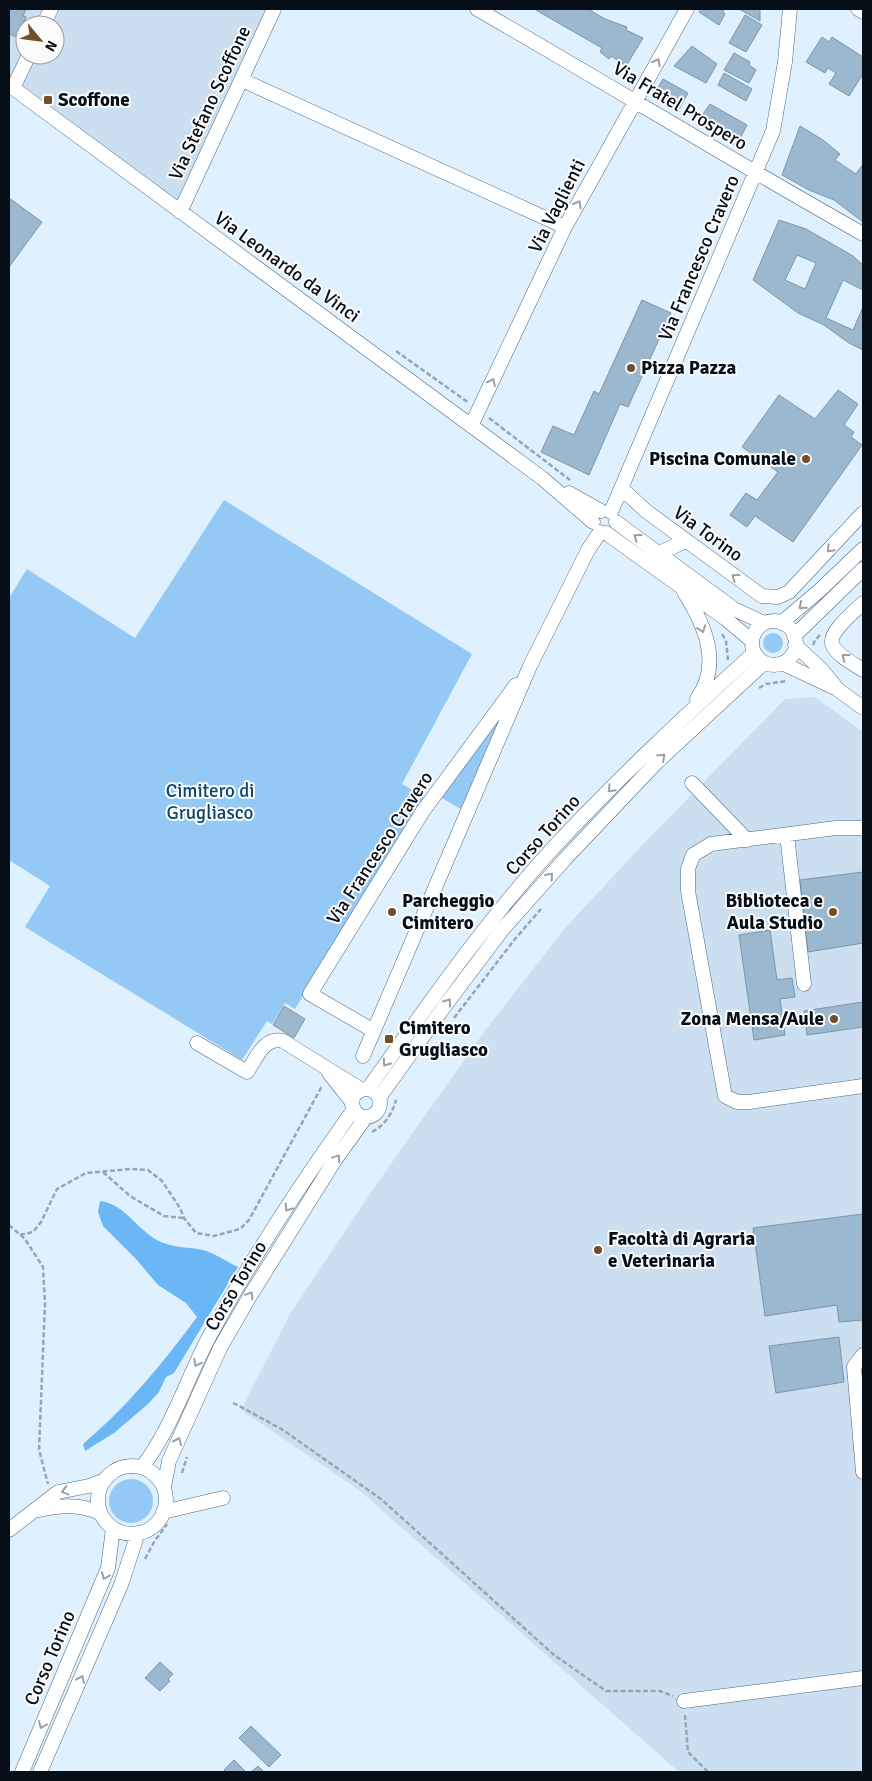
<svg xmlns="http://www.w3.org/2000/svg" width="872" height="1781" font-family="Signika,sans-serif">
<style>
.built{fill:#cbdff1;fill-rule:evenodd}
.green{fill:#95c9f5}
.forest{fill:#6bb7f5}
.building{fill:#9cb8cf;stroke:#7a94ab;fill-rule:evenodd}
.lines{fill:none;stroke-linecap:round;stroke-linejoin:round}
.minor-casing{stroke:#4e677c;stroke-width:15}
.path{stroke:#97a5b2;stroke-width:2.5;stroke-dasharray:5 2.5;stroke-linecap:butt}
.minor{stroke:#fff;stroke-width:14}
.oneway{stroke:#9b9fa3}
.poi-dot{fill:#724e29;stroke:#fbfbfb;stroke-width:2}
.labels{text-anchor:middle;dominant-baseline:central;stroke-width:4;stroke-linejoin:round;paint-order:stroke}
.poi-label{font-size:19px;font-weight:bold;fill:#060f18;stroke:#fbfbfb;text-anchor:start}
.street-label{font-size:19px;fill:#060f18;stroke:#fbfbfb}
.park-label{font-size:19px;fill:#09466d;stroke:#fbfbfb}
</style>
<rect width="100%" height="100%" fill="#dff0ff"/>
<path class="built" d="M9,9h260l-91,197 -169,-126zM25,25h30v30h-30z
M815,697l48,35v1040h-184l-320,-282 -118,-80 49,-96 86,-129 108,-153 82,-105 82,-88 137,-140z"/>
<path class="green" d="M224,500l248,154 -70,130 22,13 -129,212 -10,-6 -13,21 -5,-3 -25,39 -217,-133 25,-41 -41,-26v-262l18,-29 108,69z
M763 643a10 10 0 1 1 20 0a10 10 0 1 1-20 0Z
M499,715h4l-39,96 -24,-14z
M109 1501a22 22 0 1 1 44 0a22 22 0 1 1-44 0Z"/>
<path class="forest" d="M100,1201c26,3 38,31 61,41 14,6 28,5 42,8 12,3 24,12 35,17l-64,106 -8,4 -7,15 -11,12 -34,29 -29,18 -2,-7c43,-36 80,-81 114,-127l-11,-14 -28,-18 -22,-26 -33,-33 -5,-14z"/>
<path class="building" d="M9,9h17l-3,7 3,1 -9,20 -8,-3z
M534,9h54l17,10 22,8 -1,3 17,8 -17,28 -15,-10 -2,3 -9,-7 2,-4z
M701,9h23l-1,3 2,2 -6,11 -20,-13z
M739,9h21v12z
M745,15l17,10 -16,27 -17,-9z
M822,37l7,5 3,-5 31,20v17l-14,22 -20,-12 7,-11 -8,-5 -3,5 -19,-11z
M692,46l25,18 -11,19 -32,-17z
M734,53l16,9 -1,3 7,5 -7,13 -25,-13z
M724,73l28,16 -6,12 -28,-16z
M663,79l25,14 -10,18 -25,-15z
M710,104l37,21 -11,21 -39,-23z
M800,126l23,14 17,14 -5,6 21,14 7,-10v58l-29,-22 -25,-10 -27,-15z
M9,198l33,24 -33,45z
M779,220l27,9 47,27 10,9v25l-20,-10 -17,38 27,12 10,-23v43l-14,-7 -25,-18 -26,-12 -45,-33zM797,255l19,8 -11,26 -20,-9z
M642,300l29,13 -43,94 -8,-3 -31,71 -48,-23 12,-26 21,9 20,-44 5,3z
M838,390l20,14 -14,21 10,7 -3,5 11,8 -69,97 -38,-26 -8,11 -17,-12 16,-22 11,7 21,-28 -36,-25 37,-52 36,24z
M863,872v71l-55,9 -8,-72z
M770,930l7,50 15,-2 3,19 -15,2 5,36 -31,5 -15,-105z
M863,1002v25l-56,8 -3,-24z
M284,1006l21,13 -11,19 -21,-13z
M863,1214v106l-24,2 -2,-17 -72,11 -12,-88z
M839,1337l5,45 -68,11 -7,-47z
M160,1662l13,12 -5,5 2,2 -10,10 -15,-13z
M251,1726l30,29 -12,12 -30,-29z
M234,1760l12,12h-20l-2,-2z
M258,1766l6,6h-13z"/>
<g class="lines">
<g class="minor-casing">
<path id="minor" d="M477,9c129,74 256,152 386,225
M858,9l5,3
M43,25l8,-16
M242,80l323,147
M9,85l533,393 51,44
M13,88l16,-33
M180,212l94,-203
M471,426l94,-199 122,-218
M621,488l25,23 116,85 16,1 11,-5 74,-79
M569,493l32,18
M611,512l162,-381 12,-69 5,-53
M616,522l118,87 30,14
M606,533l120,86 26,22
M659,553l27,-12
M684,592c21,33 38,72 13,107
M863,603c-8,8 -37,31 -30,43 5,10 21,18 30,24
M752 643a22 22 0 1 1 44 0a22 22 0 1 1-44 0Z
M781,623l38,-32 44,-42
M794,636l69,-67
M795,645l26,24 14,17
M782,663l55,26 26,19
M692,783l55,57
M863,828h-27l-125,16 -18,11 -5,14v22l37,205 12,6h12l114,-16
M787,835l17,149
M374,1031l-64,-37 113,-183 93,-126
M197,1043l50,29c9,-13 17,-36 36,-31l79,49
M363,1056l167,-390 58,-116 12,-18
M329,1073l23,29
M368,1089c59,-83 118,-168 187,-243 63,-68 131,-131 199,-193
M352 1103a14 14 0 1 1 28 0a14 14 0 1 1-28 0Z
M379,1098l65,-91 58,-77 63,-71 92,-97 107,-99
M863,1355l-9,12 9,105
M98 1500a34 34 0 1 1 68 0a34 34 0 1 1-68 0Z
M142,1467c29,-37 44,-86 66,-128 42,-79 94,-157 146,-230
M164,1487l5,-26 51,-113 30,-52 85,-136 31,-43
M39,1510c22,-5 40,-6 61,3
M163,1512l60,-14
M9,1530l49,-38 31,-6 16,-6
M684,1701l179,-23
M22,1772l86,-204 5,-40
M40,1772l81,-187 17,-52"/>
</g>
<path class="path" d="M396,351l73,52
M489,418l81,62
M722,634l4,7 2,19
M813,645l2,-5 5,-5
M759,688l7,-4 21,-3
M454,1018l61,-79 26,-30
M372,1132c13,-7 20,-18 24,-32
M103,1172l27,24 34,20 20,2
M9,1225l16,14 18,28 2,36 -6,147 9,34
M20,1235l13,-3 8,-10 16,-33 29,-16 45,-4 17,1 14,11 18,27 4,10 12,15 18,3 26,-7 9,-9 73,-134
M233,1403l10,5 40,22 98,69 173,156 52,36h54l13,5
M182,1473l5,-16
M145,1559l9,-17 13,-18
M685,1715l3,37 20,20"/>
<use href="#minor" class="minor"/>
</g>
<defs><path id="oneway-chevron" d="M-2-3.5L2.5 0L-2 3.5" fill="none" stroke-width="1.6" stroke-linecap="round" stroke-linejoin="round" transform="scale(1.25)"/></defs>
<g class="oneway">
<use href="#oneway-chevron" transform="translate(657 62) rotate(-61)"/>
<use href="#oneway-chevron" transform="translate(578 204) rotate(-61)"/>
<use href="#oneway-chevron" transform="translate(492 382) rotate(-65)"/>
<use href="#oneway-chevron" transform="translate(637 537) rotate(-144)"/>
<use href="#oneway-chevron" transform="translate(830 549) rotate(134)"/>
<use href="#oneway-chevron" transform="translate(735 577) rotate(-144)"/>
<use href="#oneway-chevron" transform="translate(802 606) rotate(140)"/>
<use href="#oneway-chevron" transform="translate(702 629) rotate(70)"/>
<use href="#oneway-chevron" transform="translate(845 657) rotate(-143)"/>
<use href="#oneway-chevron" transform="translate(662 757) rotate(-43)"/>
<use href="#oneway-chevron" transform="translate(611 789) rotate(134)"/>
<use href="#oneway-chevron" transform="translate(550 876) rotate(-49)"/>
<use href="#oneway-chevron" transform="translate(448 1002) rotate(-53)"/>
<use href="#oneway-chevron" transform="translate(386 1063) rotate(126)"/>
<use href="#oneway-chevron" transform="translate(337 1158) rotate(-56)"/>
<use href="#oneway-chevron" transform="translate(288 1208) rotate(123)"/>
<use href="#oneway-chevron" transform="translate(250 1295) rotate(-59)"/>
<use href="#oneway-chevron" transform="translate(197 1363) rotate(116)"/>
<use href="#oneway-chevron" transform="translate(178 1441) rotate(-66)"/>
<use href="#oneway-chevron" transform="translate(65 1491) rotate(165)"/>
<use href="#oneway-chevron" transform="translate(105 1576) rotate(113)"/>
<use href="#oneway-chevron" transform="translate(81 1679) rotate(-67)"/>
<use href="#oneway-chevron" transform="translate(42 1725) rotate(113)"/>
</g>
<g class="poi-dot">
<rect x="43" y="95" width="10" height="10" rx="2.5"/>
<circle cx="631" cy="368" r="5"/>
<circle cx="806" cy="459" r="5"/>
<circle cx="392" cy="912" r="5"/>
<circle cx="833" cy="912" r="5"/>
<circle cx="834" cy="1019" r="5"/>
<rect x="384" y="1034" width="10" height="10" rx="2.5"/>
<circle cx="598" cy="1250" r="5"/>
</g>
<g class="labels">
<g class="poi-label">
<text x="58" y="100">Scoffone</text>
<text x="641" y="368">Pizza Pazza</text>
<text x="796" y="459" text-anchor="end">Piscina Comunale</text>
<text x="402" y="901">Parcheggio<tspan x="402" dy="22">Cimitero</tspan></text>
<text x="823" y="901" text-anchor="end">Biblioteca e<tspan x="823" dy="22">Aula Studio</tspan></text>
<text x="824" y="1019" text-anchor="end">Zona Mensa/Aule</text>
<text x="399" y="1028">Cimitero<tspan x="399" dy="22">Grugliasco</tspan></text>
<text x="608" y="1239">Facoltà di Agraria<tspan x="608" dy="22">e Veterinaria</tspan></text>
</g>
<g class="street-label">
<text transform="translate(210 103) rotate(-65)">Via Stefano Scoffone</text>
<text transform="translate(680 106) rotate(31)">Via Fratel Prospero</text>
<text transform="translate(557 206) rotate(-63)">Via Vaglienti</text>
<text transform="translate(699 258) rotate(-67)">Via Francesco Cravero</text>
<text transform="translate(287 267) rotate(36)">Via Leonardo da Vinci</text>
<text transform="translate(708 534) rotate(36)">Via Torino</text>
<text transform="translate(543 835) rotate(-48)">Corso Torino</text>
<text transform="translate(380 848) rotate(-57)">Via Francesco Cravero</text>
<text transform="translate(236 1286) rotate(-59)">Corso Torino</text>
<text transform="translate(50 1658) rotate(-67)">Corso Torino</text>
</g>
<g class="park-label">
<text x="210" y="791">Cimitero di<tspan x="210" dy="22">Grugliasco</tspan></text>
</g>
</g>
<rect width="872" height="1781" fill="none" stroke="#060f18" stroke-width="20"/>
<g transform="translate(40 40) rotate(119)"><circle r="24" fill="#fbfbfb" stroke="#999da0"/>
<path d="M0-4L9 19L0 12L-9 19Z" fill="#724e29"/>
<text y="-8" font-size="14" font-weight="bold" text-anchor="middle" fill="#060f18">N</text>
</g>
</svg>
